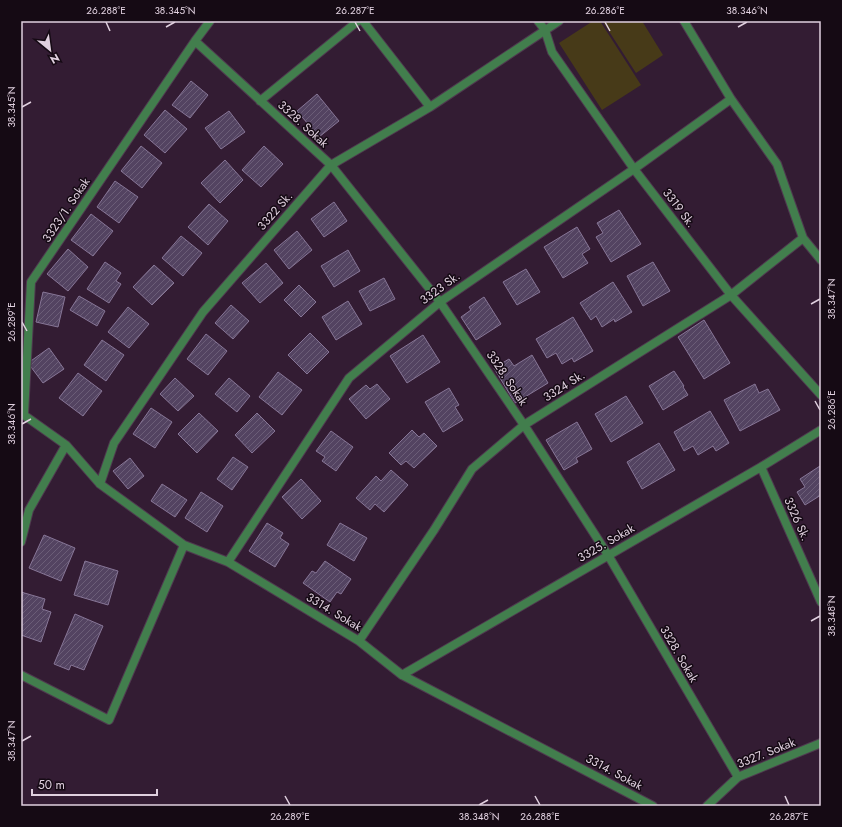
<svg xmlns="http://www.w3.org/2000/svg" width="842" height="827" font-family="Jost,sans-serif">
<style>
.park{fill:#473a18}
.building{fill:url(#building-hatch);stroke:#877697}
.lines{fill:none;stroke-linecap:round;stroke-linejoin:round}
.street-casing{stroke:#4f394f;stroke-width:10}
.street{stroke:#427e4d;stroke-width:8}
.ticks{fill:none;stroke:#e0d0df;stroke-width:1.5}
.labels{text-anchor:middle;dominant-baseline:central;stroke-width:3;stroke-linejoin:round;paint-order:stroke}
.street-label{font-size:12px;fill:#e0d0df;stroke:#150a14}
.neatline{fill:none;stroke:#e0d0df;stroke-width:1.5}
.ticks-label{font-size:10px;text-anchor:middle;fill:#e0d0df}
</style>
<defs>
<pattern id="building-hatch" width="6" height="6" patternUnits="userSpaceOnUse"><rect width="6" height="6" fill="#534361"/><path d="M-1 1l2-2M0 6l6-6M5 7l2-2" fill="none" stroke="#6b5d77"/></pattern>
</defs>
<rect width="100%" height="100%" fill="#331c33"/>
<path class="park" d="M593,21h7l41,64 -39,25 -43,-67z
M605,21h37l21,34 -27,18 -33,-51z"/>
<path class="building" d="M191,81l17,14 -18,23 -18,-13z
M317,94l22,27 -20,16 -22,-26z
M165,110l22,19 -22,24 -21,-18z
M229,111l16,21 -24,17 -16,-21z
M141,146l21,17 -20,25 -21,-17z
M264,146l19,18 -22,23 -19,-17z
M225,160l18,20 -23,23 -19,-20z
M115,181l23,16 -19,26 -22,-16z
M334,202l13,19 -23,16 -13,-18z
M209,204l19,17 -20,24 -20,-18z
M619,210l22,34 -30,18 -15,-25 7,-4 -6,-10z
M91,214l22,17 -20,25 -22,-16z
M577,227l13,22 -8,5 6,9 -25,15 -19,-31z
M297,231l15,19 -23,19 -15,-19z
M181,236l21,17 -19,23 -21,-18z
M68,249l20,18 -20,24 -21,-17z
M348,250l12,21 -26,16 -13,-21z
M105,262l16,11 -5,8 5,3 -12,19 -22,-14z
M653,262l17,29 -27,15 -16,-30z
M266,263l17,20 -23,20 -18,-20z
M154,265l20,18 -22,22 -19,-18z
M526,269l14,23 -23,13 -14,-23z
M384,278l11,21 -25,12 -11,-20z
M613,282l19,30 -17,10 -1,-3 -12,8 -6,-11 -5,4 -11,-17z
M299,285l17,17 -15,15 -17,-17z
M43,292l22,5 -7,30 -22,-5z
M79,296l26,15 -8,15 -27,-16z
M484,297l17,27 -25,16 -15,-23 10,-7 -2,-3z
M348,301l14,23 -26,16 -14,-23z
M231,305l18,16 -16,18 -18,-16z
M128,307l21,17 -20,24 -21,-16z
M573,317l20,34 -19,11 -2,-4 -10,6 -6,-11 -9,5 -11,-19z
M704,320l26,43 -26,16 -26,-42z
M310,333l19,19 -22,22 -19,-19z
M206,334l21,17 -19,24 -21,-16z
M423,335l17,27 -33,21 -17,-27z
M102,340l22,15 -18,26 -22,-16z
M49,348l15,21 -21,14 -15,-20z
M532,355l16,28 -33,20 -21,-35 15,-9 5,7z
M674,371l10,15 -1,1 5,8 -25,15 -14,-24z
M278,372l24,18 -20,25 -23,-18z
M78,373l24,18 -19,25 -24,-18z
M175,378l19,18 -16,15 -18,-17z
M229,378l21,18 -13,16 -22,-18z
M377,384l13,15 -24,20 -17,-20 17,-14 4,4z
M755,384l4,9 9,-4 12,21 -40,21 -16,-31z
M449,388l10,17 -4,2 8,13 -20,12 -18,-30z
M626,396l17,27 -32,19 -16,-28z
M151,408l21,14 -17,26 -22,-14z
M710,411l19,32 -13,8 -3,-5 -15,9 -5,-9 -9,5 -10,-19z
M199,413l19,18 -21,22 -19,-19z
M257,413l18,18 -23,22 -17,-18z
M577,422l15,27 -16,9 2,4 -14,8 -18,-30z
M412,430l7,7 5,-4 13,13 -23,22 -8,-7 -5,4 -12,-12z
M331,431l22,16 -17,24 -14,-10 3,-4 -9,-6z
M659,443l16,27 -33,19 -15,-27z
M233,457l15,10 -16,23 -15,-11z
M130,458l14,18 -16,13 -15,-18z
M820,466l1,29 -16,10 -8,-13 8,-5 -5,-8z
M391,470l17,15 -24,27 -9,-8 -5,6 -14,-12 20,-22 5,5z
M301,479l20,22 -19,18 -20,-22z
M162,484l25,16 -12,17 -24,-16z
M201,492l22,14 -16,26 -22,-14z
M267,523l16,10 -3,5 9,6 -14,23 -26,-16z
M340,523l27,15 -13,23 -27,-16z
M44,535l31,13 -14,33 -32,-13z
M85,561l33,10 -10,34 -34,-10z
M325,561l26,18 -10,15 -4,-2 -7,10 -27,-19 9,-12 4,2z
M21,592l24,7 -3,10 9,3 -10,30 -20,-7z
M75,614l28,12 -19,44 -13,-5 -2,5 -15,-6z"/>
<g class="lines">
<g class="street-casing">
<path id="street" d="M363,21l67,86
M538,21l7,9 7,22 82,117 97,126 90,100
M684,21l47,78 46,65 26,74 18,22
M195,41l136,124 109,137 84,123 84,130 130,222
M260,101l98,-80
M21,413l45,32 34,39 84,61 44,17 131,79 43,34 251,131
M24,414l7,-132 164,-241 15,-20
M761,467l60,135
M100,484l14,-41 89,-131 128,-147 99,-58 129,-86
M21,542l8,-32 37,-65
M228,562l121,-184 91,-76 194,-133 97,-70
M359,641l75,-111 38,-61 52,-44 207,-130 72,-57
M21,675l88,45 75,-175
M402,675l359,-208 60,-37
M707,806l31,-29 83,-34"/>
</g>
<use href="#street" class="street"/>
</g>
<path class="ticks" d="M106,22l4,9M355,22l5,9M605,22l5,9M166,27l9,-5M738,27l9,-5M22,107l9,-5M811,304l9,-5M22,322l5,9M815,401l5,9M22,424l9,-5M811,621l9,-5M22,741l9,-5M285,796l5,9M535,796l5,9M785,796l4,9M479,805l9,-5"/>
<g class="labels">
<g class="street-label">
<text transform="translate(303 124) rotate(42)">3328. Sokak</text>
<text transform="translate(679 208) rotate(53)">3319 Sk.</text>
<text transform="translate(66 210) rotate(-56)">3323/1. Sokak</text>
<text transform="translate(275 211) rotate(-49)">3322 Sk.</text>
<text transform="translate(440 288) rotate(-36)">3323 Sk.</text>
<text transform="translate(507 378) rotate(56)">3328. Sokak</text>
<text transform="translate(564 386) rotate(-32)">3324 Sk.</text>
<text transform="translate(797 519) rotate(66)">3326 Sk.</text>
<text transform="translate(606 543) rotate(-30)">3325. Sokak</text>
<text transform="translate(334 612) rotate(31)">3314. Sokak</text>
<text transform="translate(679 654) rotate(60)">3328. Sokak</text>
<text transform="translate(766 753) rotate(-22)">3327. Sokak</text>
<text transform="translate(614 772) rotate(28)">3314. Sokak</text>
</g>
</g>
<rect width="842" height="827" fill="none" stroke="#150a14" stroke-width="44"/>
<g transform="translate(50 50) rotate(151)" stroke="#150a14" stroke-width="3" paint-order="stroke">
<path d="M0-3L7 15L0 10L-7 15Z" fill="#e0d0df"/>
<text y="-6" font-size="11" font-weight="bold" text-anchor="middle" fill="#e0d0df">N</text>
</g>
<path d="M32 789v6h125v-6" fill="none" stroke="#e0d0df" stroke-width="2"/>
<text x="38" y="789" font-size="12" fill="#e0d0df" stroke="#150a14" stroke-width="3" paint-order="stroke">50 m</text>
<rect x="22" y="22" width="798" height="783" class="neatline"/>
<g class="ticks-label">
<text x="106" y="14">26.288°E</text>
<text x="175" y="14">38.345°N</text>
<text x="355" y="14">26.287°E</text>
<text x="605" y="14">26.286°E</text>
<text x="747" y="14">38.346°N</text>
<text transform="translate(11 107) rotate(-90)" y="4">38.345°N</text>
<text transform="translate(831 299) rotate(-90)" y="4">38.347°N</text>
<text transform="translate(11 322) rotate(-90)" y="4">26.289°E</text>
<text transform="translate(831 410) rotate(-90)" y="4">26.286°E</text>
<text transform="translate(11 424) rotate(-90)" y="4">38.346°N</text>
<text transform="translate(831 616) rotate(-90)" y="4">38.348°N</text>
<text transform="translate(11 741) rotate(-90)" y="4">38.347°N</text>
<text x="290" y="820">26.289°E</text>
<text x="479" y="820">38.348°N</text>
<text x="540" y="820">26.288°E</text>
<text x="789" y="820">26.287°E</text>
</g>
</svg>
